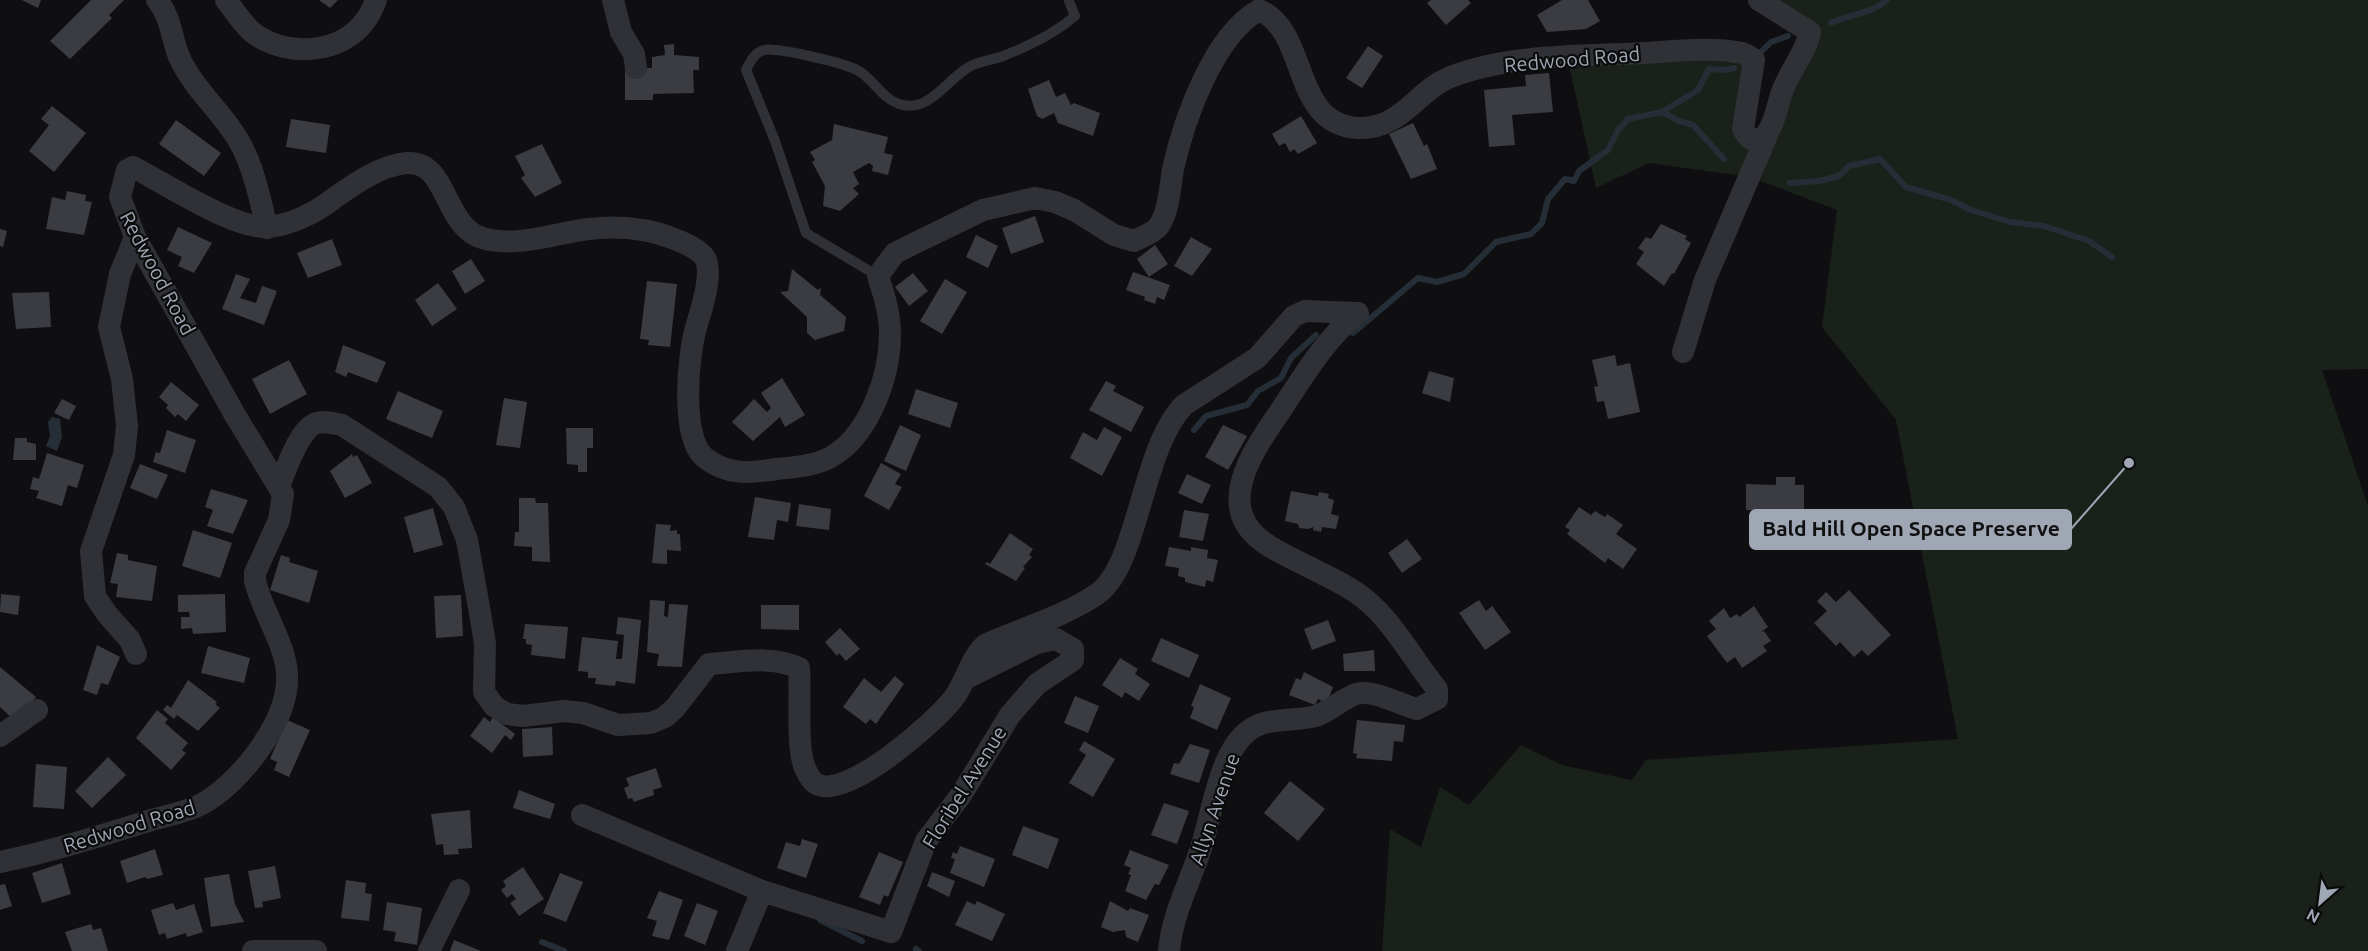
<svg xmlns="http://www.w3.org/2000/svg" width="2368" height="951" font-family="Ubuntu,sans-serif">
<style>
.green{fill:#19211a}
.water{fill:#252e36}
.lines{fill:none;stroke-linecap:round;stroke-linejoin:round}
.stream{stroke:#252e36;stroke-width:6}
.building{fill:#3b3c42}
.service{stroke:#303136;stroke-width:10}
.minor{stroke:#303136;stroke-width:22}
.labels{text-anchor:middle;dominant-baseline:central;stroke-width:4.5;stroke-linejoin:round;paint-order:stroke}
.street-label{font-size:20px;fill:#9fa6b4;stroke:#0b0b0c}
.leader{fill:none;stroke:#9fa6b4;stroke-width:2}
.callout-dot{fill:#9fa6b4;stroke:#0b0b0c;stroke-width:2}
.callout{fill:#9fa6b4;stroke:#9fa6b4;stroke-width:2}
.callout-label{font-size:21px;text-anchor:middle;font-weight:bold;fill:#111}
</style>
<rect width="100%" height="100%" fill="#0f0f11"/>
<path class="green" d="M1759,0h609v369l-46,1 46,136v445h-986l8,-122 31,18 19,-60 29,18 52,-60 41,20 70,15 14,-20 312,-21 -62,-319 -74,-93 15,-117 -87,-33 -101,-14 -53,25 -29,-132 178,-3 10,88 54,-105z"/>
<path class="water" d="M52,417l8,2 2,18 -5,14 -11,-5 4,-10 -2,-14z"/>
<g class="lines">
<path class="stream" d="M1831,23c19,-9 40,-9 56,-23
M1755,53l6,-1 10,-10 17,-6
M1662,112l36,-22 11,-21 17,1 8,-2
M1790,183l29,-2 20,-5 10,-10 31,-7 26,28 45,13 20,10 39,12 34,4 45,15 23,16
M1353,333l65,-55 19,4 27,-8 32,-32 35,-8 11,-11 6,-24 17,-20 9,2 5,-10 29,-21 10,-20 10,-11 34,-7 17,9 14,4 31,34
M1194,430l12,-14 41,-11 11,-14 23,-13 10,-20 25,-23
M820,920l42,21
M542,942l22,9
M916,949l3,2"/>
</g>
<path class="building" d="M22,0h19l-3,8z
M91,0h33l-15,15 3,3 -42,41 -20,-18z
M319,0h19l-8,8z
M1431,0h37l3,3 -25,22 -19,-22z
M1562,0h26l12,21 -14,8 -39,3 -10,-17z
M674,44v11l25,2v13h-6l1,23 -41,1v6h-28v-32h27v-11l13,-2 -1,-10z
M1368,46l15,10 -21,32 -16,-10z
M1549,73l4,39 -41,3 3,30 -26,2 -5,-57 42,-4 -1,-11z
M1049,80l7,17 9,-4 6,12 3,-2 26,10 -7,23 -35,-13 -4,-10 -12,6 -5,-3 -9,-27z
M52,106l34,27 -32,39 -25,-21 20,-26 -8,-6z
M1301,116l16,27 -19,11 -4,-5 -4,3 -5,-9 -6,3 -7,-12z
M291,119l39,6 -4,28 -40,-6z
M176,120l45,33 -17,23 -45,-32z
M1413,123l11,23 3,-2 10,25 -26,10 -22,-45z
M834,124l54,13 -4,16 9,2 -5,20 -16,-4 1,-5 -4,-3 -16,9 6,12 -6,4 6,6 -19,17 -17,-5 2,-20 -13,-24 3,-2 -5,-8 22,-12z
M542,144l20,39 -27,14 -14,-19 4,-3 -10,-19z
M67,191l19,4 -1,6 7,1 -8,33 -38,-6 6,-32 13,3z
M1035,216l9,26 -33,12 -9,-26z
M1661,224l26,12 -2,3 6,4 -17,31 -2,-1 -8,13 -28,-22 8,-12 -6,-4 8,-11 5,2z
M178,227l34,16 -18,30 -16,-7 4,-9 -15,-7z
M0,229l7,2 -4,16 -3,-1z
M976,235l22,11 -10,22 -22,-11z
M1191,237l21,12 -20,27 -18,-10z
M332,239l10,26 -34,13 -11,-25z
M1155,245l13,19 -19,13 -12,-18z
M471,259l14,22 -20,13 -13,-23z
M792,269l26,21 3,-2 -1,7 26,22 -2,14 -29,9 -8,-7v-16l-27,-25 8,-1z
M1133,272l37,13 -6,15 -7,-3 -2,7 -11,-4 1,-3 -19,-7z
M913,273l15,18 -19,15 -14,-19z
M236,274l14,5 -10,19 16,5 6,-17 15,5 -13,34 -42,-16z
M945,279l22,13 -25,42 -22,-13z
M647,281l30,3 -7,63 -22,-2 1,-5 -9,-1z
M438,283l19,26 -25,17 -17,-26z
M49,292l2,35 -35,2 -4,-36z
M343,345l43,17 -9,21 -29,-11 -2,5 -11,-5z
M1615,355l2,11 13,-3 10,49 -32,7 -4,-18 -7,1 -3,-15 4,-1 -6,-26z
M289,360l18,34 -37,20 -18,-35z
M1429,371l25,7 -4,24 -28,-9z
M782,378l23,37 -20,12 -5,-10 -27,24 -21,-19 22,-23 13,13 4,-4 -10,-15z
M1106,381l10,5 -3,5 31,16 -13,25 -42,-22z
M171,382l28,23 -13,16 -8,-7 -3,3 -9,-9 2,-3 -9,-8z
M916,389l42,14 -8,25 -42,-14z
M398,391l45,20 -11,27 -46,-19z
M504,398l23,4 -7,46 -24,-3z
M62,399l14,7 -7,14 -15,-7z
M900,425l21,10 -15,36 -22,-10z
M1223,425l24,11 -19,34 -23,-13z
M1104,427l18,10 -20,39 -32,-18 13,-26 14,8z
M566,428h27v20h-6v24h-9v-7l-11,-1z
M167,430l29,10 -11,33 -32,-11 3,-10 4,1z
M15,438h12v4l9,2v16h-23z
M47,453l37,12 -7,23 -9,-3 -6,21 -26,-8 3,-7 -9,-2 3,-12 6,2z
M352,454l1,3 4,-2 15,28 -27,15 -15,-27z
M881,463l20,11 -6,10 7,3 -13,23 -25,-14z
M140,464l28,11 -11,24 -27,-11z
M1187,474l24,11 -9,19 -24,-11z
M1776,477h19v8h9v40h-7l-3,17h-18v-22h-12l-1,-9 -17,-1v-26l30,1z
M211,489l37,11 -15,34 -26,-8 6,-16 -8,-3z
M1291,491l27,5 1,-4 10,2 -1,4 6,2 -3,14 8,2 -3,13 -14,-2 -1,5 -8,-2v-3l-5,2 -9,-1 -1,-4 -13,-3z
M755,497l36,6 -3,19 -11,-2 -3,20 -26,-3z
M519,498h16l1,5h12l2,59 -18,-1v-14l-18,-1 1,-14h4z
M799,504l32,5 -2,21 -33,-4z
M1579,507l12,8 4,-4 10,6 2,-3 16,11 -7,9 21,15 -14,20 -15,-11 -3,5 -38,-29 3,-4 -5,-3z
M433,508l10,37 -29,8 -10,-36z
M1184,510l25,4 -6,27 -24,-4z
M656,524l15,1 -1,6 7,-1v4h3l1,17 -14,-1v14l-15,-1z
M193,530l39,13 -12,35 -38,-12z
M1010,533l23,16 -4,6 3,2 -9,10 2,1 -9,13 -31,-17 2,-2 3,2z
M1407,539l15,20 -20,14 -14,-20z
M1169,547l22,4v-4l17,3 -1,8 11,2 -5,22 -7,-2 -1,7 -20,-5v-4l-7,-2 1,-8 -14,-2z
M117,553l11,2v5l29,6 -5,35 -36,-4 2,-13 -8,-1z
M281,555l9,3 -1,4 29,9 -9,32 -39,-13z
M1849,590l42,45 -23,21 -6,-6 -8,7 -14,-15 -4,4 -22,-23 13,-12 -10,-10 9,-9 10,10z
M1,594l19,2 -2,19 -18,-3z
M225,594l1,38 -33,2 -1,-6 -11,1v-12h9l-1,-5h-11v-17z
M461,595l2,41 -27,2 -2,-42z
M650,600l15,1 -1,15 4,1 1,-13 19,1 -6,62 -25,-1 2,-12 -12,-2z
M1479,600l7,11 6,-5 19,26 -26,18 -26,-37z
M761,605h38v25l-38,-1z
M1754,606l14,21 -7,5 3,-1 7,10 -8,5 4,5 -25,17 -7,-11 -8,6 -20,-27 9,-7 -7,-8 15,-13 6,10 7,-4 2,3z
M618,617l23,3 -6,64 -19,-3 -1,5 -20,-2 1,-6h-8v-6l-10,-1 4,-34 36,4 -2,18h6l2,-24 -8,-1z
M1328,620l8,21 -24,9 -8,-21z
M525,624l43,3 -3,32 -34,-4 1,-10 -6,-1v-5h-3z
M840,628l20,21 -14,12 -7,-8 -2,3 -12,-14z
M1161,638l38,17 -10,23 -38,-17z
M97,645l23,12 -12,28 -7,-2 -4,12 -14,-5z
M208,646l42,12 -6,25 -43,-10z
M1374,650l1,21h-31l-1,-17z
M1120,658l18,11 -3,5 15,10 -11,17 -14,-9 -3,6 -20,-13z
M0,667l36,30 -21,24 -15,-14z
M1304,672l29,15 -6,16 -9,-4 -3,6 -26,-10 7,-17 5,2z
M895,676l9,8 -28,40 -6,-5 -4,5 -23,-17 21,-29 17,14z
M188,680l29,22 -2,2 5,4 -22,23 -21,-16 -3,4 -11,-9 4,-5 4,3z
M1200,684l31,14 -14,32 -27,-12 4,-11 -3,-1z
M1075,696l24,10 -11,27 -24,-10z
M157,710l11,9 -3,4 23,20 -6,7 4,3 -15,17 -35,-32z
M484,717l6,5 3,-5 22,17 -4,6 -6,-5 -13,18 -22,-17z
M287,720l23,10 -21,47 -15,-7 3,-8 -7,-3z
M1357,720l48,5 -2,17 -9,-1 -2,20 -36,-3 1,-4 -4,-1z
M552,727l1,28 -30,2 -1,-28z
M1084,741l31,18 -22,38 -24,-14 17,-28 -7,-5z
M1190,744l20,6 -11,33 -29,-9 4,-11 5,1z
M108,757l18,18 -34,33 -17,-17z
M36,764l31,3 -3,42 -31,-2z
M656,768l6,19 -9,3 1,5 -20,7 -2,-4 -4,1 -4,-11 5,-2 -3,-8z
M1290,781l35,28 -27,32 -34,-28z
M519,790l36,14 -5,15 -37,-11z
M1164,803l25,8 -12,33 -26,-9z
M470,810l2,38 -14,1 1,5 -15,1 -1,-11 -7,1 -5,-31z
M1023,826l36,13 -11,30 -36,-14z
M802,839l16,5 -12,34 -29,-10 9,-26 14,4z
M960,846l35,13 -11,28 -34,-14 5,-14 -4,-1 2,-6 4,2z
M155,849l8,26 -16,4 -2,-2 -18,6 -7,-22z
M1130,850l39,15 -10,20 -4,-1 -9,16 -21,-9 6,-16 -3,-1 3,-6 -7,-3z
M879,852l24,10 -15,35 -4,-2 -4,10 -21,-8z
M62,863l9,31 -29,9 -10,-30z
M275,866l6,32 -19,4 1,5 -8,1 -7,-37z
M523,867l21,32 -25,17 -9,-13 6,-4 -4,-5 -5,4 -6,-8 5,-4 -3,-5z
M932,872l23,9 -6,16 -22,-11z
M560,873l23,9 -17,40 -23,-9z
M229,874l6,30 9,18 -33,5 -7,-49z
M346,880l20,3 -1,10 7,1 -3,27 -28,-3z
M5,884l7,22 -12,4v-25z
M659,891l24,9 -14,40 -17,-4 5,-15 -10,-3z
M967,901l8,4 2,-4 28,13 -13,27 -37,-16z
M1110,901l18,10 2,-3 19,7 -11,27 -12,-5 -1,-7 -12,2 -12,-5z
M387,902l35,6 -5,37 -23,-4 2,-9 -13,-2z
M173,903l3,7 18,-6 9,28 -16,5 -1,-4 -19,6 -2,-6 -6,2 -8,-25z
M697,903l21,8 -13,34 -21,-9z
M91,924l2,6 8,-2 7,23h-36l-7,-19z
M454,940l27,11h-31z"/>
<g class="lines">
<path class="service" d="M878,276l-72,-43 -31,-92 -29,-71c4,-8 8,-17 18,-20 13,-3 80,13 93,20 16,8 24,28 42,34 30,10 48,-25 70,-37 10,-6 24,-7 34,-11 26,-10 51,-22 72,-40l-6,-15"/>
<path class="minor" d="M157,0c15,18 14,39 23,59 13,27 34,46 51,70 21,28 28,66 36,99
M226,0c10,12 17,26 30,35 33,22 85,19 109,-14 5,-6 8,-14 11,-21
M613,0l8,32 13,22 2,14
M135,237l-15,37 -11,53 13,52 5,47 -3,29 -33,96 4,45 12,18 23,26 6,14
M1683,352l22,-72 63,-147
M279,486c7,-16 19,-54 35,-62 8,-4 19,-1 28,1l96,62 16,20 13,33 13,73 5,31 -1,48 10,14 13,8 16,2 41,-5 19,2 35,12 33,-2 14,-6 10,-9 34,-44c30,-2 63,-9 90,4 2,25 -3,80 6,100 3,7 7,15 14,17 31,12 115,-62 134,-86 13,-17 17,-40 32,-54 34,-16 81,-29 112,-51 42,-29 44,-145 87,-189l73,-47 37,-42 11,-5 53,2c-32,24 -57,67 -79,100 -26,38 -67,95 -13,131 15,10 33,18 49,26 17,9 36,17 51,30 28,23 48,61 71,89v10l-20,10c-17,-4 -43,-20 -61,-15 -14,5 -26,17 -40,22 -18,5 -37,2 -55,8 -42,14 -48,91 -61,127 -11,33 -28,64 -31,100
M0,736l37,-26
M582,815l180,76 129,41 35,-91 35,-46 49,-80 27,-31 36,-24v-11l-17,-10 -19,4 -70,35
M0,862c49,-10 97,-25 145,-40 18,-6 40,-9 57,-18 38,-21 87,-83 85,-128 0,-30 -25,-65 -32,-95v-8l24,-53 4,-26 -48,-79 -100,-178 -15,-40 7,-27 6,-3c31,16 103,63 135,60 23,-2 47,-14 65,-28 21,-15 48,-34 74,-36 39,-3 37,58 70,73 34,14 77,-3 112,-7 17,-2 37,-2 53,1 15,2 58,15 64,30 6,16 -4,48 -9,64 -9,28 -17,112 7,133 23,19 46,16 73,12 19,-2 36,-3 52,-11 40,-21 61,-82 61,-124 0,-21 -6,-39 -12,-58l17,-23 14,-7 74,-36 52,-12 20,4 19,8 40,25 20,6c8,-4 19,-8 24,-14 11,-14 12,-41 15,-58 11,-49 40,-133 86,-159 51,22 31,114 99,118 42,2 58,-36 90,-50 59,-24 136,-22 199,-25 30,-2 65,-6 95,0 5,1 8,4 12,7l-11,69c4,7 10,15 18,10 13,-8 16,-34 21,-47 7,-20 24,-40 28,-60l-51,-32
M253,951h63
M429,951l30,-61
M737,951l25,-60"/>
</g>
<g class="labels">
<g class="street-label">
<text transform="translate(1572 59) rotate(-5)">Redwood Road</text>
<text transform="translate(158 273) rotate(62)">Redwood Road</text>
<text transform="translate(964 787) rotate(-58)">Floribel Avenue</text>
<text transform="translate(1214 809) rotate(-71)">Allyn Avenue</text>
<text transform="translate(129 826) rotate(-17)">Redwood Road</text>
</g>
</g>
<path class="leader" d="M2129 463L2071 529"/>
<circle class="callout-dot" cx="2129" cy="463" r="6"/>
<rect class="callout" x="1750" y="510" width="321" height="39" rx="6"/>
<g class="callout-label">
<text x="1911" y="536">Bald Hill Open Space Preserve</text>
</g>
<g transform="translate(2320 903) rotate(208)" stroke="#0b0b0c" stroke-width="4.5" paint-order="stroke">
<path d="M0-4.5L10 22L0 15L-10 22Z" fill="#9fa6b4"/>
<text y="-9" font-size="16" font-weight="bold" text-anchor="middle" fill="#9fa6b4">N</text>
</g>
</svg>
